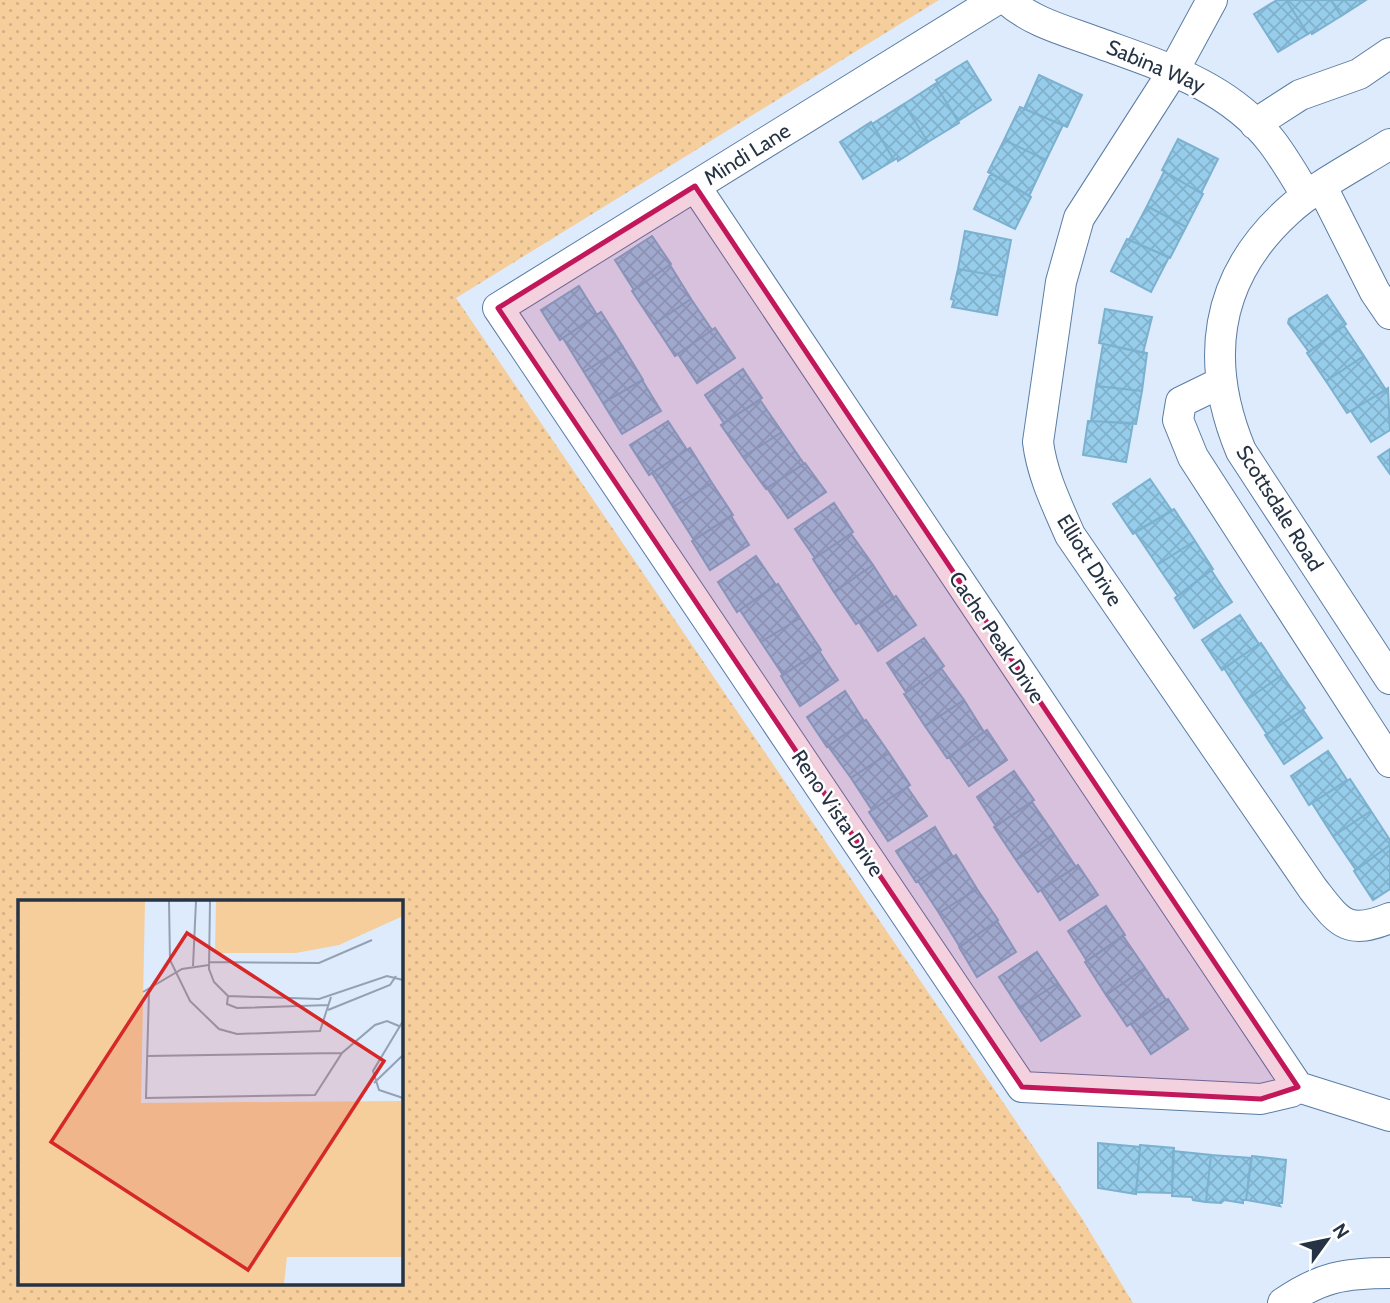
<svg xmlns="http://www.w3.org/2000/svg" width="1390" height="1303" font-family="Cabin,sans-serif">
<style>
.grass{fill:url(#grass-dots);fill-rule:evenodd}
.building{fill:url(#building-cross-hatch);stroke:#7bb1cf;stroke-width:2}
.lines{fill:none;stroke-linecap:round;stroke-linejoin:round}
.minor-casing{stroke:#5b7ca3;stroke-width:32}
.minor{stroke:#fff;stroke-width:30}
.marked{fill:#c2185b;fill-opacity:0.2;stroke:#c2185b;stroke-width:5;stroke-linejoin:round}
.labels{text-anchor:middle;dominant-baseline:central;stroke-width:5;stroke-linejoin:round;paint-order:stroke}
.street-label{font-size:21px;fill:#253344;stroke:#fff}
.inset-road{fill:none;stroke:#93a1b3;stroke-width:2}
.view{fill:#d62828;fill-opacity:0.15;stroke:#d62828;stroke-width:3.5}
.inset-edge{fill:none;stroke:#253344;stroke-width:3.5}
</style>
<defs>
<pattern id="grass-dots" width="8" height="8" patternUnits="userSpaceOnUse" patternTransform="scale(1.75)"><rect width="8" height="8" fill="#f5ce9c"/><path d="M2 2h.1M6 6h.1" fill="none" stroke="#d2b188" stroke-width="1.8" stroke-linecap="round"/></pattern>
<pattern id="building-cross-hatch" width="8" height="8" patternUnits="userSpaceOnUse" patternTransform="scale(1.75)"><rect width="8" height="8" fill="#96cdeb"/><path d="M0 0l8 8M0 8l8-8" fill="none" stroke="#81b0cb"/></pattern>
</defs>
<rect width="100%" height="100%" fill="#ddebfd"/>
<path class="grass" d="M0,0h939l-483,298 625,919 52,86h-1133zM401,902v382h-382v-382z"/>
<path class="building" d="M1277,0h9l22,34 -30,18 -24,-38z
M1286,0h45l10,16 -29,18 -1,-2 -3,2z
M1331,0h35l-25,16z
M967,61l24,39 -33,21 -23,-37 3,-1 -2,-3z
M1039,75l43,20 -15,32 -43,-18z
M935,84l24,39 -31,19 -24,-38z
M904,104l24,38 -30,19 -1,-3 -3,2 -22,-36z
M1020,107l43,18 -17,35 -42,-20z
M871,122l23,38 -31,19 -23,-37z
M1178,139l40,20 -17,34 -39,-23z
M1004,140l42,20 -17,36 -41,-24z
M1164,172l39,22 -17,33 -39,-21z
M991,173l40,24 -16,32 -41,-20z
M1147,206l39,21 -16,31 -41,-18z
M965,231l46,9 -7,37 -46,-8z
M652,236l19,28 -37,26 -19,-30z
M1127,239l42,18 -18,35 -40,-21z
M670,265l21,34 -37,25 -22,-33z
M958,269l46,8 -7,38 -45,-8 2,-7 -3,-1z
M579,286l18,29 -37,25 -19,-30z
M1327,295l19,29 -37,28 -21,-29 1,-4z
M691,299l21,31 -37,26 -21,-32z
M1105,309l47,8 -9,36 -44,-10z
M601,312l22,35 -39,25 -21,-34z
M1344,326l20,30 -38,25 -19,-28z
M715,328l20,30 -38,25 -19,-29z
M1103,344l44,9 -5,38 -46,-5z
M623,347l20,33 -40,23 -19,-31z
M1364,356l22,34 -39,23 -21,-32z
M743,369l19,29 -38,25 -19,-28z
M642,380l19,31 -39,23 -19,-31z
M1096,386l46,5 -6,33 -45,-3z
M1388,388l2,42 -19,12 -20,-31z
M760,400l22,32 -39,25 -22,-32z
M668,421l19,29 -38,25 -19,-30z
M1088,421l45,2 -7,39 -43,-7z
M782,432l22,32 -38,25 -23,-32z
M690,448l22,35 -39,24 -21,-34z
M1390,449v25l-12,-17z
M805,463l21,29 -38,26 -21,-30z
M1150,479l22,32 -39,23 -20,-30z
M712,483l21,32 -39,25 -21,-33z
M834,503l19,29 -38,26 -20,-29z
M1174,509l21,32 -38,24 -22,-33z
M731,516l18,29 -39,25 -18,-29z
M851,534l22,31 -39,27 -21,-33z
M1195,541l18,28 -35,27 -21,-31z
M756,556l20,29 -39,27 -19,-30z
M873,565l21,33 -38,26 -22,-32z
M1211,570l21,32 -38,26 -19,-30z
M778,584l22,34 -39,24 -21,-32z
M896,596l20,29 -38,26 -19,-29z
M1240,615l19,29 -37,26 -20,-30z
M800,618l21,32 -38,25 -22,-33z
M924,638l20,28 -38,26 -19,-29z
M1261,643l21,32 -37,26 -21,-33z
M819,651l19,29 -38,26 -19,-30z
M941,668l23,32 -39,26 -21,-32z
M1282,675l23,33 -38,26 -22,-33z
M845,691l19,30 -37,26 -20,-30z
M964,700l20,32 -37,26 -22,-32z
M1303,710l19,28 -38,26 -19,-29z
M866,720l23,33 -38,25 -23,-32z
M987,730l20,30 -38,26 -20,-29z
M1328,751l19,29 -38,25 -18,-29z
M889,753l21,32 -38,25 -21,-32z
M1014,771l20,29 -38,26 -19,-29z
M1350,779l21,32 -38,25 -21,-33z
M907,787l20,29 -39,25 -19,-29z
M1032,802l22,32 -38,26 -22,-33z
M1371,811l19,29v5l-34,25 -23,-34z
M935,827l18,30 -37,25 -20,-31z
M1054,834l22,33 -38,25 -22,-32z
M1390,845v44l-17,11 -19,-29z
M956,855l21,34 -38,24 -21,-32z
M1078,865l20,30 -38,25 -19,-30z
M977,889l21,31 -38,27 -21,-34z
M1106,906l19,29 -38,26 -19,-30z
M997,921l19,31 -39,25 -18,-30z
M1123,936l22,32 -39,27 -21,-33z
M1037,952l21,31 -39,25 -20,-31z
M1145,968l21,32 -39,26 -21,-31z
M1058,983l22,33 -39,25 -22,-33z
M1168,999l20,30 -37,25 -20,-30z
M1098,1143l42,4 -4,47 -38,-6z
M1140,1145l34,3 -2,45 -36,-1z
M1173,1151l38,4 -5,47 -13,-2 -1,-3 -20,-1z
M1211,1155l40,3 -5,42h-3v3l-19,-3 -3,3 -15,-1z
M1252,1156l34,4 -4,43h-4l2,3 -34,-6z"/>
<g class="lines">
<g class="minor-casing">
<path id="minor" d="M996,0l-498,308 524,779 239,12 30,-7 7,-5
M1007,0c26,23 60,31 92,43 63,23 130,43 173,99 13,17 24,37 35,54
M1212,0l-38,70 -95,148 -18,64 -23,160c4,33 19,63 32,93l243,354c26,33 33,47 77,29
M1255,124l45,-29 59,-21 31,-21
M1390,144c-33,21 -75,42 -103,68 -73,67 -83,150 -46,239l149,228
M695,186l603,901
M1322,187l53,105 15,22
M1220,383l-39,19 -3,18 15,37 197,305
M1298,1087l92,29
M1283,1303c38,-26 61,-30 107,-30"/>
</g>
<use href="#minor" class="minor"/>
</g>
<path class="marked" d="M695,186l603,901 -37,12 -239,-12 -524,-779z"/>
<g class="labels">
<g class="street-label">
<text transform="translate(1156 66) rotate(23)">Sabina Way</text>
<text transform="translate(747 154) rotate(-32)">Mindi Lane</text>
<text transform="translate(1280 508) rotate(58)">Scottsdale Road</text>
<text transform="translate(1090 560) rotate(58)">Elliott Drive</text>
<text transform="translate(997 637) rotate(56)">Cache Peak Drive</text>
<text transform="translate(838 813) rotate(56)">Reno Vista Drive</text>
</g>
</g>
<g transform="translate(18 900)">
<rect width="385" height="385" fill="#ddebfd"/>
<path d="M0,1h127l-4,202 262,-2v156h-116l-3,27h-266zM198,1h187v15l-64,29 -43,8h-81z" fill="#f5ce9c"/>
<path class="inset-road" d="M151,1l1,59 20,41 29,28 18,5 83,-3 11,-34M192,1l-1,68 5,13 14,14 91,3 68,-23 16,4M191,62l110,1 53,-23M175,66l3,-65M131,91l-3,107 169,-3 27,-42 33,-28 12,-4 12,5M125,92l39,-23 27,-4M210,96l-1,8 10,4 92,-3M310,110l62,-25 6,-9M385,121l-30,50 6,19 24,8M129,156l195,-3M356,183l29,-28"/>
<path class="view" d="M169,33l197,128 -136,209 -197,-128z"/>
<rect width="385" height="385" class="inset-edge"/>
</g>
<g transform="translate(1327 1240) rotate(57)" stroke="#ffffff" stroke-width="5" paint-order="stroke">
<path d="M0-5L12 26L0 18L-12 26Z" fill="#253344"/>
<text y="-10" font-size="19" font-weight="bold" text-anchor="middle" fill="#253344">N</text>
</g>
</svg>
